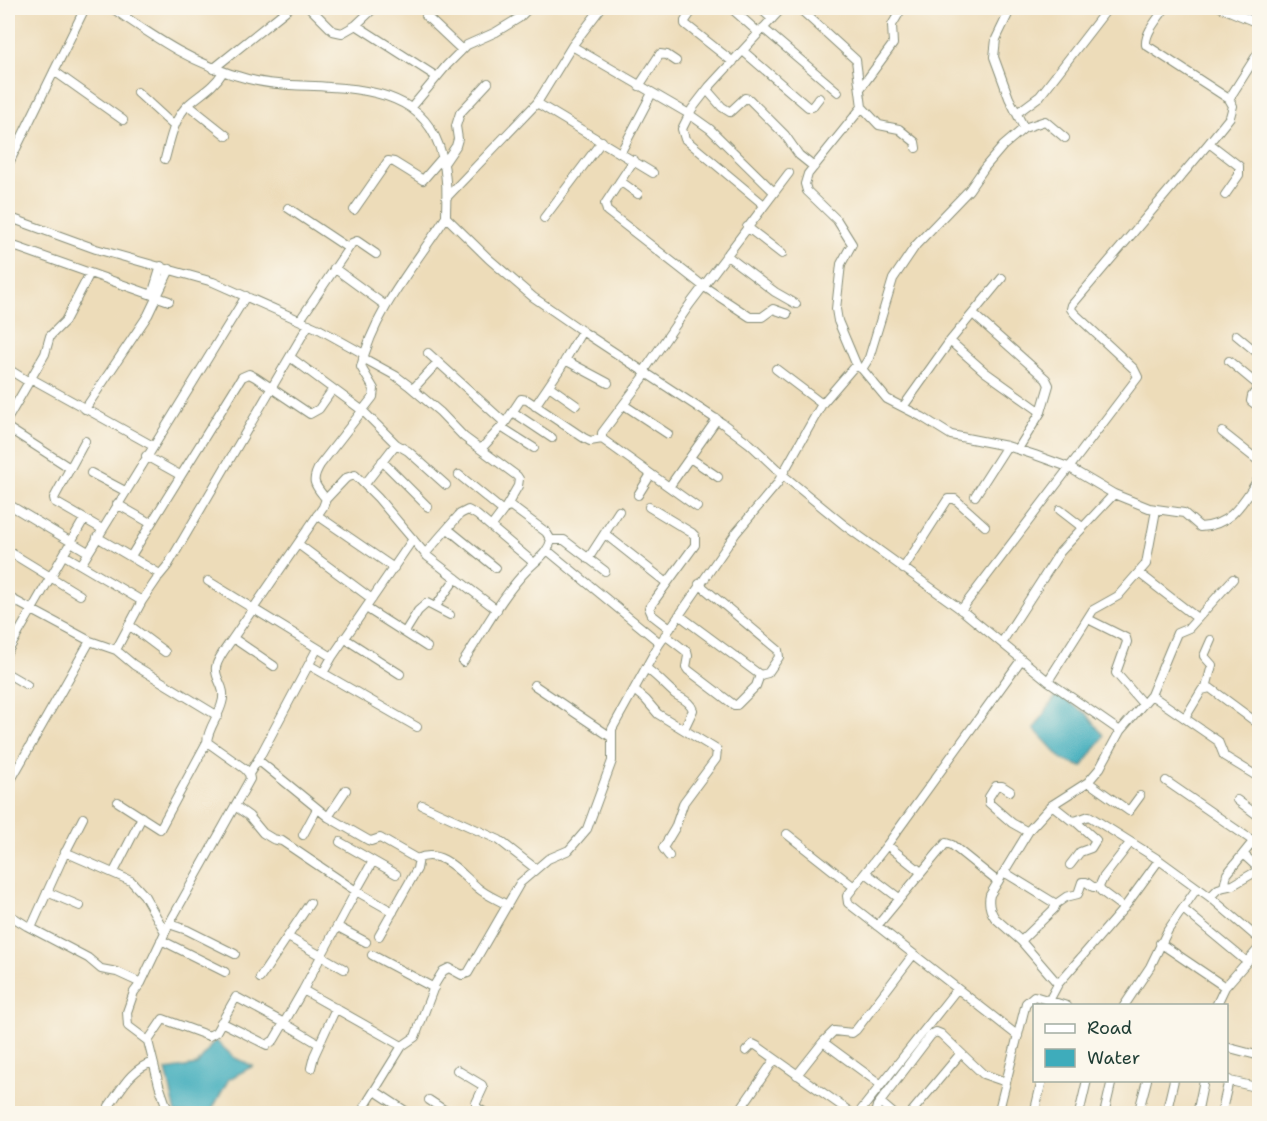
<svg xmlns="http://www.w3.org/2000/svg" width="1267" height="1121" font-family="'Shantell Sans',sans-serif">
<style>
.water{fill:#3eacbb;stroke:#2e7478;stroke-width:1.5}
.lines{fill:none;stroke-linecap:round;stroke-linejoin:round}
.minor-casing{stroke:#868c76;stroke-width:10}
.minor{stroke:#fff;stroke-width:8}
</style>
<rect width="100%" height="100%" fill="#fbf7ec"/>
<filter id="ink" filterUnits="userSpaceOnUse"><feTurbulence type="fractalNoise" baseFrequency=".0167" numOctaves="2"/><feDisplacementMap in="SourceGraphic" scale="12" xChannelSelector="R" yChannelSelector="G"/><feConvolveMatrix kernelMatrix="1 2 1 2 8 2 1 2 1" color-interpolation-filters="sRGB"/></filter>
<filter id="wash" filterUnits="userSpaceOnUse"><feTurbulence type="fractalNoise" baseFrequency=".008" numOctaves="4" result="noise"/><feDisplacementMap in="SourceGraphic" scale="24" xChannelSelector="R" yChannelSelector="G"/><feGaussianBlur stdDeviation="1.35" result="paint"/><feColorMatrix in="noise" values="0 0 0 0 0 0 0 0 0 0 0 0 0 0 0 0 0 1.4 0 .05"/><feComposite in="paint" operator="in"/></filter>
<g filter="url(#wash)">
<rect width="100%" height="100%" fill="#eddcb9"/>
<path class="water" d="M1057,694l30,20 17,22 -22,31 -19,-7 -29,-31z
M215,1040l20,18 18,8 -24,13 -19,34h-34l-10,-43 31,-5z"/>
</g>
<g filter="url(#ink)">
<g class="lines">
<g class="minor-casing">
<path id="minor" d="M112,8c45,31 82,57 136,71 27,7 54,6 82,8 65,3 111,21 116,94 1,12 0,24 0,36l43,42 44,38 52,36 137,90 28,21 33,31 61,50 115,83 89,73 72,50
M310,8l23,23 9,2 14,-8 18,-17
M694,8l-9,13v3l48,38
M731,8l28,25
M760,8l12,11
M799,8l57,52 6,47 17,18 20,4 16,13 1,6
M1222,8l38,16
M8,12l2,-4
M426,16l36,34
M125,17l4,-9
M356,25l81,52
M763,28l75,64
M572,46l117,68 21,15 64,63
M743,51l65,56h4l7,-9
M213,69l76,-61
M54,71l69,49
M639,86l21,-32 7,1 9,6
M860,89l33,-45 -1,-19 10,-17
M707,90l15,17 8,5 15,-14 4,1 36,36 14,20 15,12
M137,92l37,34
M1229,99l31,-49
M537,103l116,70
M188,105l39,31
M412,107l35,-42 20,-20 29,-13 23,-14 10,-10
M1017,113l23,-17 68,-88
M1024,128l21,-7 20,17
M1209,143l30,23v9l-14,20
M621,152l31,-59
M165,159c5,-18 9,-42 24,-55 13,-11 25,-17 34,-32
M634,160l-29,44 2,7 96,75 47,31h12l11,-8 14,5
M8,165l77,-157
M443,165l13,-19 2,-7 -2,-13 4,-13 28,-30
M620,181l18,13
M446,198l91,-95 35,-57 29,-38
M764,205l-79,-66 -3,-10 10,-20 17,-22 73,-79
M288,208l60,40
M354,210l34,-49 6,1 29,18 19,-22
M8,217l88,32 117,33 106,47 45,25
M544,218l58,-77
M747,227l35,27
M8,244l161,57
M726,255l49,37 21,12
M334,268l52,38
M152,295l9,-29
M973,314l73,65 3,6 -8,27 -23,37
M300,320l52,-77 5,-2 19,13
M1236,335l24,20
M950,341l35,31 56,40
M428,353l77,70
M290,357l73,54 33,33
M363,358l33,18 12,9 32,27 24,25 53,39 2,3 -1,7 -12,21
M565,360l43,23
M1229,361l30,25
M857,366l-19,-45 -2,-12 5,-45 11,-20 -15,-24 -30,-29 -2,-7 3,-10 54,-67
M8,369l21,13
M776,369l46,35
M862,369l7,-11 24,-79 23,-34 53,-55 16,-23 18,-21 21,-18 -15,-30 -15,-41 2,-18 15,-31
M644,371l46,-67 99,-131
M647,373l-45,60v6l95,68
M32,379l121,67
M1260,385l-8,11 -1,5 9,7
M549,386l27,19
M413,389l25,-27
M624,405l44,29
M535,406l25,-37 22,-38
M903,407l47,-66 52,-63
M85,409l63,-94 22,-46
M513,412l39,26
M8,418l37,-64 5,-18 15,-15 25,-48
M501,427l33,21
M8,428l62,40
M1222,432l38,30
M85,441l-31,57 1,4 47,27
M481,449l24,-26 16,-24 6,1 57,38 6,3 12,-2
M146,456l34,19
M690,458l28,19
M382,461l46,46
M91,473l34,18
M459,475l44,36
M365,484l31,-40 12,7 38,34
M669,487l48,-68
M638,495l13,-21
M975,496l32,-50
M326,499l20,-21 9,-3 23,23 49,58 70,54
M8,504l80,48
M117,504l33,19
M649,507l43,26 3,3v9l-46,63 3,7 18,14
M1060,510l22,17
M317,515l77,53
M448,529l48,39
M605,534l62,49
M97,537l61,36 -1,6 -15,22 -26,49
M551,540h13l41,31
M298,544l74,55
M547,550l113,93
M8,551l72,44
M425,554l35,-40 8,-4 9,5 57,48
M64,555l78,46
M131,556l111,-179 7,-3 6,3 55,37 9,-5 14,-20
M588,559l31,-48
M81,565l165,-269
M903,569l45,-70h7l30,27
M1139,573l58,45
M159,576l9,-11 141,-241
M208,581l124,76
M8,597l82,44
M436,606l20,-28
M366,608l61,39
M961,610l177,-233 -4,-8 -59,-55 -4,-5 1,-4 137,-162 21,-26 3,-11 -4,-7 -83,-54c-1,-13 12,-26 19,-37
M679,615l81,60 8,-2 11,-16 -1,-7 -79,-66
M1088,619l38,19 1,4 -11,31 27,31
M129,625l36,27
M405,632l13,-21 9,-8 23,12
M665,635l22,17 1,4 -2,11 2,3 46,35h3l19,-19 4,-11
M233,638l41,28
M344,638l56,36
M1002,642l58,-90 54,-58
M8,651l76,-132
M463,662c21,-31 39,-67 65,-93 9,-9 21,-17 23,-29l-5,-8 -35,-26 -5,1 -15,20
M309,665l108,62
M646,668c11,8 19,17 29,26 7,5 15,7 18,16l-9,19
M323,673l9,-16 81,-118
M8,674l19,11
M1048,681l45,-71 25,-14 28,-32 10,-54
M534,685l77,52
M1206,688l6,-23 -8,-9 7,-16
M634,690l12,10 12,14 59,36 -1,9 -32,43 -9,26 -12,20 6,8
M1151,695l67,46 6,15 36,22
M1185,718l17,-28 8,-2 50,37
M258,760l70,57 40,23 3,1 9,-3 37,21c25,-12 44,15 61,29 8,7 19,11 29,17
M249,774l10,-16 58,-109
M1166,781l87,60
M1088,782l41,29 11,-15
M8,785l82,-144 26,9 18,15 84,51
M1010,791l-8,-5h-6l-7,11v6l23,20 16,9
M1237,800l23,17
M118,802l42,27 47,-87
M422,805l77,35 37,29
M1052,805l19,15 4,1 14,-5 70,44 51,37 50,43
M235,806l14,10 14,17 10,6 9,2 74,50 -53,99 99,56
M328,817l18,-27
M787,834l67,53
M303,835l14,-26
M340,842l56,32
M887,845l34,27
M65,852l66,29 13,14 21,37
M373,861l-17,30 37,21
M1070,865l10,-13 11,-4 5,-8 -21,-19
M114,872l28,-55
M1004,872l52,32 -2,5 -33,32
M866,873l33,25
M1224,887l9,-2 24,-14 -1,-5 -13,-12
M47,892l33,14
M1210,897l8,-8 6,-2 3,-13 33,-41
M1056,904l10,-7 12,-3 4,-12h4l7,5h6
M1124,908l-23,-17 -2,-4 4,-9 27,-35
M1183,909l64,53
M8,914l19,12 61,32 13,11 16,3 24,11
M169,924l18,6 48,24
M877,926l69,-83 6,2 46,37
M338,927l28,15
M31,928l32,-71 20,-39
M379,936l38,-67 2,-11
M288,937l56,32
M161,940l64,32
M1160,943l65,44
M372,955l62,33
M260,978l50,-75
M1058,984l-37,-43 -26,-23c-5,-7 -7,-15 -5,-23l40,-66 22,-24 36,-23 12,-14 20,-37 31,-36 26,-62 12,-5 44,-49
M1049,1001l9,-17 66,-76 35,-48
M1124,1006l26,-39 18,-37 29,-42
M1216,1006l9,-19 35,-40
M221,1022l46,23 7,-5 10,-17 35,21
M1018,1036l-166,-130 -4,-3 -1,-7 40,-51 134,-185
M148,1041l15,-22 46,17 7,-4 20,-35 48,26 19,-33
M823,1042l11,-11 18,2 4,-3 57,-75
M1226,1047l34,9
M746,1051l7,-7 4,2 96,68
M311,1068l3,-12 22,-48
M457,1070l25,15 1,3 -7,15v4l11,7
M797,1075l26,-33 57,42
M1226,1080l34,8
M375,1091l35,23
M429,1100l21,14
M880,1102l14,12
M109,1106c13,-18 22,-37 44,-44
M169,1114l-10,-29 -11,-44 -20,-15 -1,-14 7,-20 7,-9 28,-59 81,-145 -1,-5 -4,-5 -38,-27c1,-14 12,-26 15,-39 5,-17 -8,-23 -6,-36 2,-10 11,-20 17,-29l90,-131 3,-8c-11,-14 -16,-17 -6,-34l53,-68 1,-8 -13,-22c13,-56 54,-102 85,-150
M360,1114l42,-68 13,-9 20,-53 8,-13 6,-3 13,7 6,-2 52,-90 28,-24 21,-9 18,-21 25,-68v-32l46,-83 78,-113 41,-49 45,-80 30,-35 5,-3 5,3 25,30 35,18 29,18 56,11 28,9 33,12 46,27 35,14 35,5 16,14c33,-2 43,-26 60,-50
M737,1114l38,-55
M858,1114l99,-125
M880,1114l-4,-4 1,-4 54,-71 5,-3 5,2 42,40 23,8
M910,1114l51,-61
M998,1114l28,-111 8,-7 33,10
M1034,1114l8,-34
M1079,1114l8,-34
M1104,1114l8,-34
M1138,1114l9,-34
M1166,1114l8,-34
M1197,1114l7,-34
M1221,1114l8,-34
M1259,1114l1,-4"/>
</g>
<use href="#minor" class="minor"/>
</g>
</g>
<rect width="1267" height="1121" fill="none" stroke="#fbf7ec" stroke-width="30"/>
<rect x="1033" y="1004" width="195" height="78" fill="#fbf7ec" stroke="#a3ada2" stroke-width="1.5"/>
<rect x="1045" y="1024" width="30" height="9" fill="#ffffff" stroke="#a3ada2" stroke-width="1.5"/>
<text x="1087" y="1034" font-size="18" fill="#1f3d34">Road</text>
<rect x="1045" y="1049" width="30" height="18" fill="#3eacbb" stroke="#a3ada2" stroke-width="1.5"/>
<text x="1087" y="1064" font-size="18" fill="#1f3d34">Water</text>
</svg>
